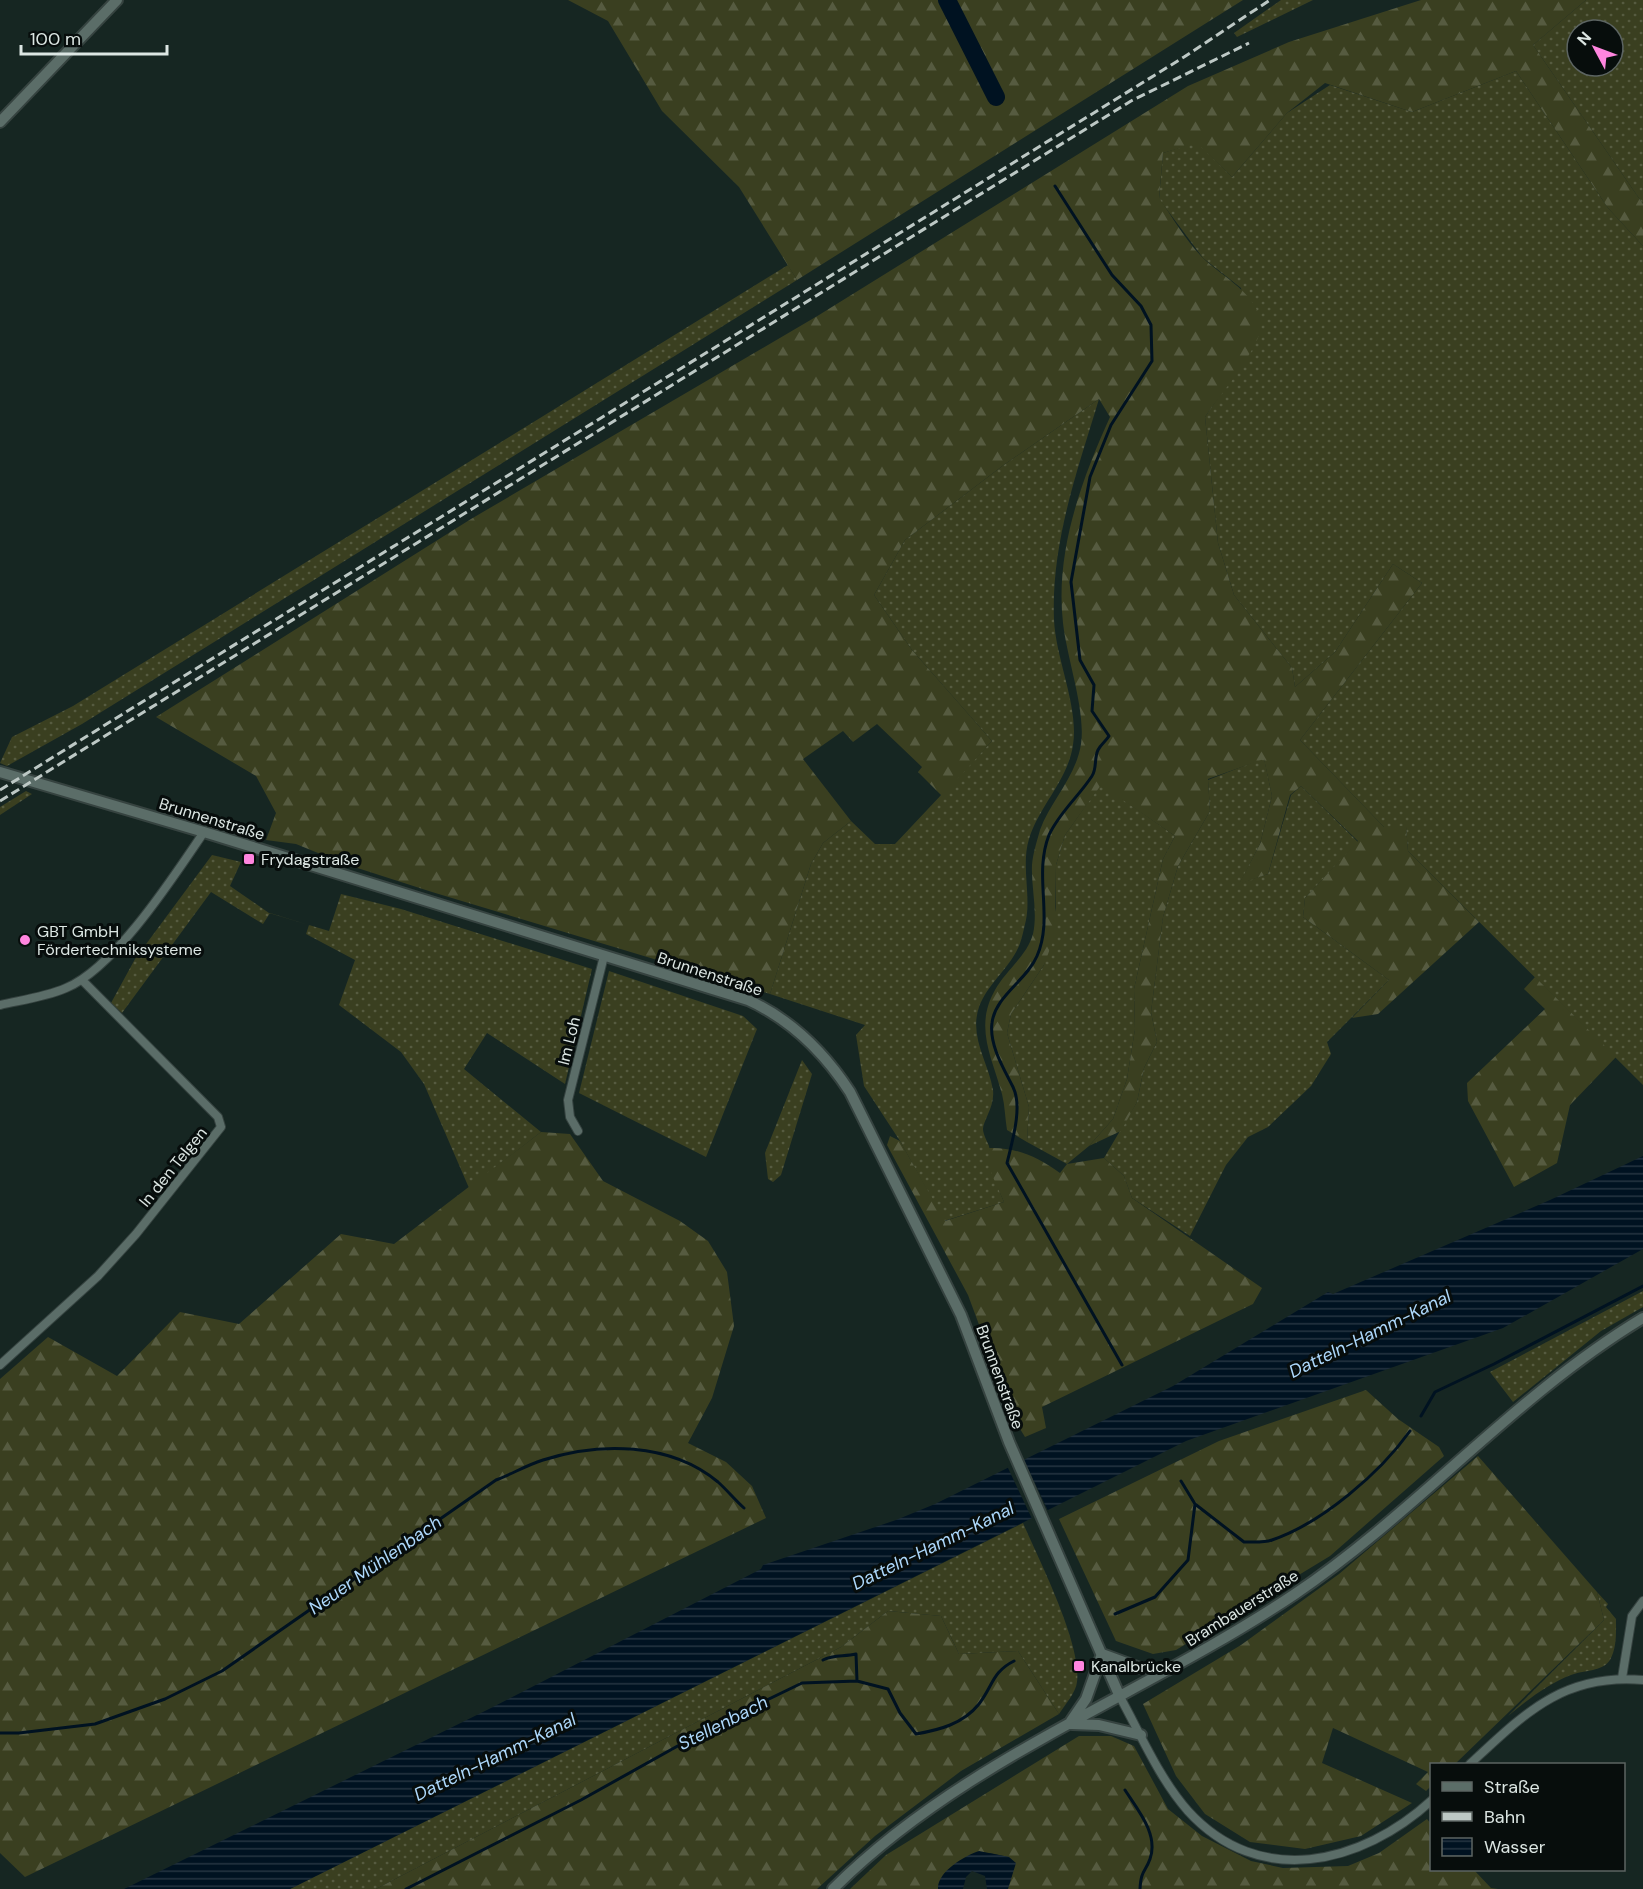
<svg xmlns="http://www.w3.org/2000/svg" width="1643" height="1889" font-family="'DM Sans',sans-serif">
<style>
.grass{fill:url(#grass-dots);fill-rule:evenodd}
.forest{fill:url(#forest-firs)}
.water{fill:url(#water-rules)}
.pier{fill:#162622}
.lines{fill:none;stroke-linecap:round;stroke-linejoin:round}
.stream{stroke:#001221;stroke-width:3}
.river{stroke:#001221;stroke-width:18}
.street-casing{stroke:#364340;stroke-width:10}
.secondary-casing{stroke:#364340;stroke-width:14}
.street{stroke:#5b6d68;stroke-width:8}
.secondary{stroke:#5b6d68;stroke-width:10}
.rail{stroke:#bdc8c5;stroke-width:3;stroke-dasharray:9 4.5;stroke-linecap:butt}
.poi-dot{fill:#ff85df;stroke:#070d0c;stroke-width:2}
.labels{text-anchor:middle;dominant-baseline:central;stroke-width:6;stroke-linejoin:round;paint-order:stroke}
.street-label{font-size:16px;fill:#dce6e3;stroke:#070d0c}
.poi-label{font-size:16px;fill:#dce6e3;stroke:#070d0c;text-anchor:start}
.water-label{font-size:18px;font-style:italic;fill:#add8fb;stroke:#070d0c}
</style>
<defs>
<pattern id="grass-dots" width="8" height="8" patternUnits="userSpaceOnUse" patternTransform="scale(1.5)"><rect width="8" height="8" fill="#3a3f20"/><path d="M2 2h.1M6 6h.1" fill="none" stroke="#565b40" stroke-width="1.8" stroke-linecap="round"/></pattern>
<pattern id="forest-firs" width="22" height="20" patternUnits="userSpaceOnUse" patternTransform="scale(1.5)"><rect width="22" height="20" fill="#3a3f20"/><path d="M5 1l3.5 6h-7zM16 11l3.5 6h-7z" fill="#565b40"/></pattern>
<pattern id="water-rules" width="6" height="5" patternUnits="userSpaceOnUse" patternTransform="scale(1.5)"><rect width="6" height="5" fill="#001221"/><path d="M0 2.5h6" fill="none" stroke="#253441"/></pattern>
</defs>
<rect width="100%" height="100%" fill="#162622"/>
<path class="grass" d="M1281,0h32l-76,37 -3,-4z
M1586,0h57v204l-110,-159zM1577,30h36v36h-36z
M1516,71l92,137 35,38v839l-235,-234 -2,-24h-22l-84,-87 122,-157 -29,-19 -58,88 -40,35 -3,-19 -58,-73 -16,-52 -13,-126 46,-67 -10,-62 -38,-30 -44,-59 4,-46 34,-11 35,35 55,-64 43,-28 82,27z
M788,265l9,15 -715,444 -75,42 -7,-3 12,-26 61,-31z
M1099,399c-22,73 -48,144 -45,221 2,40 25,87 19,125 -5,35 -34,61 -44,94 -8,26 2,55 -3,81 -2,8 -4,19 -7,26 -10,23 -31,37 -40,61 -10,30 9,54 14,83 2,16 -10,31 -10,39 0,5 4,12 6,17 4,21 6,36 15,56l-60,19 -44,-80 -36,-55 -8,-51 9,-10 -95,-31 41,-130 12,-21 28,-22 24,23h20l97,-103 -80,-91 -38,-55 31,-55 100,-76z
M1264,758l8,38 -12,48 -20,39 28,-9 23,-79 10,-9 57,56 -53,56 -2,19 86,63 -62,62 4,12 -20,32 -43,41 -20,10 -22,28 -36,71 -58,-38 -8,-22 -20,-18 33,-56 7,-34 13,-26 -6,-30 12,-95 15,-51 32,-55 -2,-31z
M1101,784l74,52 -12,23 -29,130 1,40 -8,50 -14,40 -24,27 -22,18 -40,-22 2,-35 -22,-74 4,-19 33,-49 12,-58v-42l9,-30z
M26,791l6,3 -32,21v-8z
M212,855l29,7 -11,24 39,27 60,18 12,-37 60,15 191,60 -27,115 -78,-51 -23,36 77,63 -72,56 -45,-104 -23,-32 -62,-47 16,-45 -49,-26 3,-9 -39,-12 -7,11 -52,-32 -89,121 -11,-10 24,-44z
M609,971l134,45 14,13 -51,128 -127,-64z
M802,1060l10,14 -31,101 -8,7 -5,-3 -3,-26z
M1643,1291v16l-42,24 -88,71 -23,-30z
M1023,1523c16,37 59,121 54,159 -1,10 -12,23 -18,32l-41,-63 -59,3 -18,-38 -53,-5 -47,36 -465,242h-86z
M1597,1592l11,12 -2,3 10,12c0,13 1,29 -6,41 -8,12 -27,10 -39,15 -23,9 -44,25 -63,41l96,-96z"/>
<path class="forest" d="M568,0h675l-446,280 -58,-93 -77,-76 -54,-90z
M1421,0h165l-53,45 110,159v42l-35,-38 -92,-137 -104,41 -87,-29 -38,30 -55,64 -35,-34 -34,10 -4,45c14,20 27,43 44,60 20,20 62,39 57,73 -4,21 -42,67 -55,86l13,126 16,52 58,73 3,19 40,-35 58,-88 29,19 -122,157 84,87 22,-1 2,25 71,71 -101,92 -26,4 37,-38 -86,-63 2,-19 53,-57 -57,-55 -11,9 -22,79 -29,10 21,-40 12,-48 -8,-37 -56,20 2,32 -32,55 -15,51 -12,95 6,30 -13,26 -7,34 -16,29 -32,15 24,-27 14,-40 8,-50 -1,-40 29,-130 12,-23 -74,-51 -36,50 -9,30 -1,70 -11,30 -33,49 -4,19 22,74 -2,35 -20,-12c-2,-12 -2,-24 -5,-36 -10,-37 -28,-67 -7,-104 11,-20 32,-34 38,-56 5,-23 -2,-46 -1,-69 1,-12 5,-24 8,-35 11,-30 36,-53 41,-86 5,-33 -14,-85 -18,-121 -8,-71 18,-142 47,-206l-11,-18 -94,65 -100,76 -31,55 38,55 80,91 -50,55 -24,-24 4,-5 -45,-43 -24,18 -10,-11 -40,28 48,62 -28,22 -12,21 -41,130 -338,-102 -87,-28 -49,-20 -30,-4 10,-27 -20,-37 -100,-59 315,-198 348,-204 369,-229 101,-44z
M1535,977l81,80 -46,48 -13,58 -43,24 -46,-86 -1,-18 78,-74 -21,-20z
M541,1132l29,2 33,47 77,40 28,20 19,31 7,54 -22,72 -24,45 38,19 26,24 14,32 -741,359 -25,-24v-474l48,-42 69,39 63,-64 59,12 102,-90 53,10z
M890,1136l10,5 45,80 59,-19 -12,-27 -3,-27c27,-1 49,9 71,25l7,-9 37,-6 20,18 8,22 130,90 -9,16 -211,103 4,21 -21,9 -11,-18 -46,-124 -81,-150z
M1366,1390l32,29 41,28 5,9 -114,100 -154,94 -23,4 -37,-13 -57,-122 160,-78z
M1478,1456l119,136 7,28 -149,144h-23l-1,22 -5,5 -10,-7 12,-12 -95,-44 -11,35 90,40 -51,33 -56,13 -55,-7 -45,-28 -29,-38 -33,-72 98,-59 98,-71z
M888,1611l53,5 18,38 59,-3 41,63 -98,57 -86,65 -58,53h-441l465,-242z
M1079,1736h32l23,10 34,63 34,27 49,25 32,7 65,-2 31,-13 48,-34 4,5 1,46h42l17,18 7,1h-490l1,-32 -19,-4 -52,36h-88l36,-34z"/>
<path class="water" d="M1643,1156v93l-140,79 -317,113 -896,448h-166l365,-180 272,-140 2,-4 133,-45 39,-16 238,-118 155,-94 5,2 217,-94z
M979,1851l30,6 7,6 -8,26h-21l-2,-13 -13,-5 -6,6 -3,12h-25c-1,-17 26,-33 41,-38z"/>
<path class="pier" d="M1023,1458l26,55 -16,8 -26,-55z"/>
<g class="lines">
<path class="stream" d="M1055,186l57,89 29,31 10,19 1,36 -41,64 -21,52 -19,105 9,78 14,25 -2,26 17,25c-3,5 -8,8 -11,14 -4,8 -1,19 -6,26 -13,20 -33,37 -43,59 -16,41 5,82 -12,121 -10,24 -42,40 -45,67 -3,22 12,46 21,64 10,20 -1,55 -6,76l115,202
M1421,1416l14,-24 59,-28 149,-78
M1181,1481l14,23 49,38c9,0 20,1 28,-2 50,-17 108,-67 138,-109
M1115,1614l40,-17 33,-37 7,-56
M823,1660c11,-6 21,-3 33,-6l1,27
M0,1733h19l76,-9 70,-25 57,-28 274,-191c16,-6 31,-15 47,-20 56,-18 127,-18 175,22 9,8 17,18 26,26
M1125,1790c12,19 34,44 25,69 -5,14 -9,11 -10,30
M406,1889l175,-89 136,-76 85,-41 55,-2 31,8 12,24 16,21c23,-4 47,-10 63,-30 14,-18 13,-32 35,-43"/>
<path class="river" d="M947,0l49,97"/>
<g class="street-casing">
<path id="street" d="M0,1005c22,-5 45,-8 66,-17 49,-20 108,-112 138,-156
M578,1131l-8,-14 -2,-17 36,-144
M0,1365l98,-89 38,-42 85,-107 -3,-10 -136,-137
M1622,1678l10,-62 11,-15
M1120,1697c21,38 39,81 68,114 71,78 173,54 244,-11
M1470,1764c54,-50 93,-91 173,-84"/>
</g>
<g class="secondary-casing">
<path id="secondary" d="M0,122l117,-122
M0,772l204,60 544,168c44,20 76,52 102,92l111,223 48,127 111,255
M1102,1654l38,14 28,2
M1071,1721l15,-22 16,-45
M1072,1724l27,1 42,10
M833,1889c131,-131 310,-193 462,-295 123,-83 220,-199 348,-276"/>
</g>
<use href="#street" class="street"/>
<use href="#secondary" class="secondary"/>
<path class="rail" d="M0,790l1184,-733 86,-57
M0,801l1131,-700 118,-58"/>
</g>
<g class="poi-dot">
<rect x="243" y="853" width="12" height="12" rx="3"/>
<circle cx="25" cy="940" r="6"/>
<rect x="1073" y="1660" width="12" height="12" rx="3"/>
</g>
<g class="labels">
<g class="street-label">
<text transform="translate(212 819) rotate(17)">Brunnenstraße</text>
<text transform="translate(710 974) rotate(18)">Brunnenstraße</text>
<text transform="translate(569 1041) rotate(-76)">Im Loh</text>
<text transform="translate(173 1167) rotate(-51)">In den Telgen</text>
<text transform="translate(1000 1377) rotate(70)">Brunnenstraße</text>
<text transform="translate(1242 1608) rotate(-32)">Brambauerstraße</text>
</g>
<g class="poi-label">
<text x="261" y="859">Frydagstraße</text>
<text x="37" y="931">GBT GmbH<tspan x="37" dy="18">Fördertechniksysteme</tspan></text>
<text x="1091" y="1666">Kanalbrücke</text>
</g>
<g class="water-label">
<text transform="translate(1370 1334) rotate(-26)">Datteln-Hamm-Kanal</text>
<text transform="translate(933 1546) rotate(-26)">Datteln-Hamm-Kanal</text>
<text transform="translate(375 1565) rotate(-35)">Neuer Mühlenbach</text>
<text transform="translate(723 1723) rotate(-27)">Stellenbach</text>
<text transform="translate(495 1757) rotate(-26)">Datteln-Hamm-Kanal</text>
</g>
</g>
<rect x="1430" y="1763" width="195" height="108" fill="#070d0c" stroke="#5c6462" stroke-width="1.5"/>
<rect x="1442" y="1782" width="30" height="9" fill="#5b6d68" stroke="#5c6462" stroke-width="1.5"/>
<text x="1484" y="1793" font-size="18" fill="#dce6e3">Straße</text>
<rect x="1442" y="1812" width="30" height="9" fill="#bdc8c5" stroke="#5c6462" stroke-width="1.5"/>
<text x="1484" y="1823" font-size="18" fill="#dce6e3">Bahn</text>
<rect x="1442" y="1838" width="30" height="18" fill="url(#water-rules)" stroke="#5c6462" stroke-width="1.5"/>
<text x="1484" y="1853" font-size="18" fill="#dce6e3">Wasser</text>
<g transform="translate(1595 48) rotate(311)"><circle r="28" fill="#070d0c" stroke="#5c6462" stroke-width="1.5"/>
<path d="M0-4.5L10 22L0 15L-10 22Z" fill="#ff85df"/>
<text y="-9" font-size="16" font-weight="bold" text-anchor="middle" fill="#dce6e3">N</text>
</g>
<path d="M21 45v9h146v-9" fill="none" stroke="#dce6e3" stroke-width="3"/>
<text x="30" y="45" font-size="18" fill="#dce6e3" stroke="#070d0c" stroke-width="4.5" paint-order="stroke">100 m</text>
</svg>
